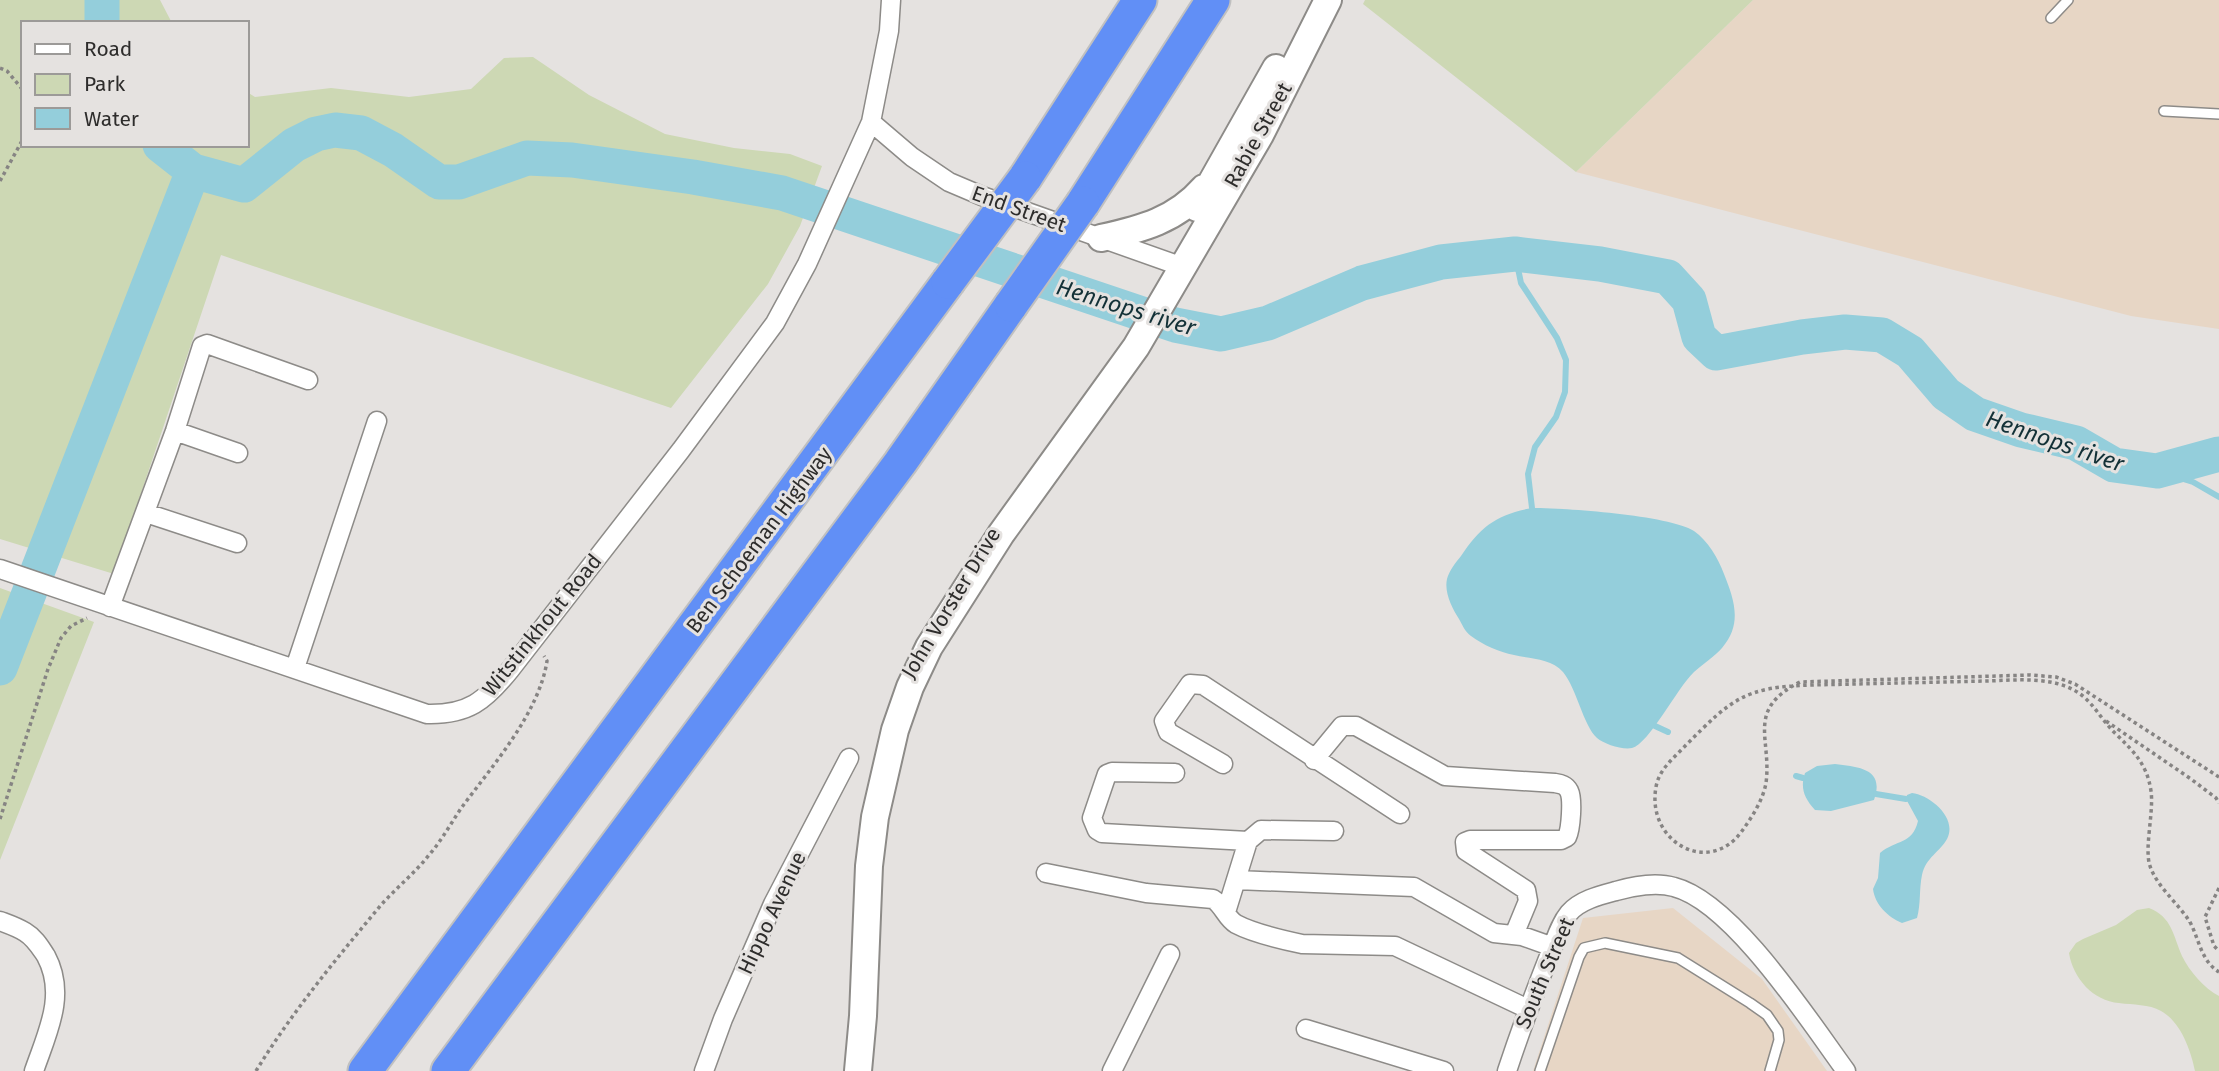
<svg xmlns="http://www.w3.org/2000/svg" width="2219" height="1071" font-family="'Fira Sans',sans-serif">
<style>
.commercial{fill:#e7d6c5}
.green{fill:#cdd8b4}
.water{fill:#94cedb}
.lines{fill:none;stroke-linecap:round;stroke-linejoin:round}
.stream{stroke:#94cedb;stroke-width:6}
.river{stroke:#94cedb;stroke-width:35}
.lane-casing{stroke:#8d8b88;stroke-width:12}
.street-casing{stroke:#8d8b88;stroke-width:21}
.secondary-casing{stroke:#8d8b88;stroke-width:30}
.highway-casing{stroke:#c0c0c0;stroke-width:37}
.path{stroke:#868483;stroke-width:3.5;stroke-dasharray:3.5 3.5;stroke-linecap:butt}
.lane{stroke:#fff;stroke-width:9}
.street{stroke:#fff;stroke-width:18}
.secondary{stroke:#fff;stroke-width:26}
.highway{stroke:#618ff6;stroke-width:33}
.highway-bridge-casing{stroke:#c0c0c0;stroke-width:37;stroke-linecap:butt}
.highway-bridge{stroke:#618ff6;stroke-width:33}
.labels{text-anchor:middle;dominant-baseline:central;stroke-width:6;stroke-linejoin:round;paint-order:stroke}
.street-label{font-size:21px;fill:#2e2d2c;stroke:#e5e2e0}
.water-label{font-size:23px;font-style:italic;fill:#133137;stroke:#e5e2e0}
</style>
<rect width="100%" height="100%" fill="#e5e2e0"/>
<path class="commercial" d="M1753,0h466v329l-88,-13 -555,-144z
M1673,908l89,71 65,92h-294l50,-153z"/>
<path class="green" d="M0,0h160l12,23h-149v122h224v-53l8,5 76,-9 78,9 62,-8 33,-31 29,-1 56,38 76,39 69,14 56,6 32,12 -22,60 -32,58 -97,124 -450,-153 -107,319 -114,-35z
M1365,0h388l-177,172 -213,-168z
M0,588l94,34 -94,238z
M2149,908c23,9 24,27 33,48 8,16 22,32 37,40v75h-24c-4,-20 -14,-49 -34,-60 -12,-7 -28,-6 -42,-8 -26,-2 -46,-25 -50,-50l7,-10 7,-4 33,-14 21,-15z"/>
<path class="water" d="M1532,508c32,0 137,7 162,23 14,10 24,27 30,43 10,25 19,50 -2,74 -7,8 -19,16 -28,24 -17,16 -45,72 -62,76 -10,2 -28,-4 -35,-10 -14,-13 -20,-49 -34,-66 -12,-14 -33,-13 -49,-17 -15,-3 -31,-10 -43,-19 -6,-4 -9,-12 -12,-17 -7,-11 -15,-27 -12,-40 2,-8 9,-17 14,-23 19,-29 36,-42 71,-48z
M1835,764c25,3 50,5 39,36l-43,11 -16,-1c-11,-12 -15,-22 -10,-37l12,-7z
M1912,793c18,2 46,25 35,46 -7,13 -21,18 -25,36 -3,14 -1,29 -5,43l-15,5c-14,-6 -27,-18 -29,-34l5,-11 2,-25c17,-14 32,-8 38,-32l-12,-22 1,-4z"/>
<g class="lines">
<path class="stream" d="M1515,254l6,29 36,55 9,22 -1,32 -9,25 -21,30 -7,27 4,34
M2157,471l36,11 26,15
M1655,726l13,6
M1796,776l7,2
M1876,794l30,5"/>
<path class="river" d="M102,0v23
M160,145l33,26 51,14 50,-40 22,-11 19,-4 26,3 32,17 46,32h20l68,-24 45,2 121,17 89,16 393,132 46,9 47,-11 94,-40 79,-21 74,-8 85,10 68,13 21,23 10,37 17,16 86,-16 43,-5 37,3 28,17 36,42 29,20 46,16 55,13 38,22 43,6 62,-17
M0,668l193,-497"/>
<g class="lane-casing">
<path id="lane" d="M2051,18l17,-18
M2164,111l55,3
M1540,1071l39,-114 5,-9 21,-5 73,15 72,45 17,12 11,16 1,9 -9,31"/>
</g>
<g class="street-casing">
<path id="street" d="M871,122l41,35 37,25 33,14 201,71
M175,431l63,22
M146,513l91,30
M0,569l427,145c41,1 58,-13 83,-44l171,-220 94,-127 32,-59 64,-142 18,-91 2,-31
M110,607l65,-176 27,-85 5,-2 101,36
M295,668l82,-247
M1314,760l28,-34h14l89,50 110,7c6,1 11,2 14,8 4,8 2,38 -2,46l-6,3h-91l-5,2 1,9 60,39 2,11 -14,34
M1223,764l-55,-32 -4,-11 26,-37 13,1 197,129
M1175,773l-63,-1 -5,2 -15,44 5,12 5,3 146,8
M1046,873l100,20 67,6c10,6 13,19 23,25 17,9 47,16 66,20l93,2 133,63
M1236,880l178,7 80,46 28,3 31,11
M1226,912l22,-71 13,-11 73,1
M0,921c8,3 17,6 25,11 10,6 15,15 21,24 21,39 1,77 -12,115
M1306,1029l138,42
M704,1071l19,-52 50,-115 76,-146
M1112,1071l58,-117
M1507,1071c13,-39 27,-77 42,-115 6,-14 10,-31 20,-43 11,-13 32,-18 47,-22 17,-5 41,-9 58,-4 59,15 136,135 172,184"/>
</g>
<g class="secondary-casing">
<path id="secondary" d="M1197,208l79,-140
M1101,238c41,-9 75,-18 103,-50
M858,1071l5,-55 6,-150 6,-49 20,-87 15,-43 19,-40 72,-113 135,-187 124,-212 68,-135"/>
</g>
<g class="highway-casing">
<path id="highway" d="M1025,178l115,-178
M1083,203l130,-203
M365,1071l583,-789
M448,1071l452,-608 111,-158"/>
</g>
<path class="path" d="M0,68l7,3 16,19
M0,181l23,-42
M2106,721l85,58 25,19 3,5
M2219,777l-144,-93 -19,-7 -26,-2 -230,7c-55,28 -28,56 -34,101 -3,17 -14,34 -24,48 -33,46 -96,11 -86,-44 3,-18 18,-29 30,-42 46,-46 58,-58 125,-60l176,-4c31,-1 73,-6 98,17 12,11 19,25 31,36 18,18 31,30 35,57 3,21 -7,58 -1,75 7,21 28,37 40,56 9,17 11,39 29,50
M0,819l48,-150 13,-31 10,-12 16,-8
M2219,888l-14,29 9,29 5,5
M256,1071c36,-59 81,-113 125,-166 15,-17 34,-32 48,-50 13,-15 22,-32 33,-48 31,-42 77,-94 85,-146l-3,-5"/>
<use href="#lane" class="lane"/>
<use href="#street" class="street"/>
<use href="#secondary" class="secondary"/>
<use href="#highway" class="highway"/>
<g class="highway-bridge-casing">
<path id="highway-bridge" d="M948,282l77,-104
M1011,305l72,-102"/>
</g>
<use href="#highway-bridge" class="highway-bridge"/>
</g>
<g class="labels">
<g class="street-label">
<text transform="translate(1258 135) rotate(-61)">Rabie Street</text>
<text transform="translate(1019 209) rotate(20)">End Street</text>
<text transform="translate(759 540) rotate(-53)">Ben Schoeman Highway</text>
<text transform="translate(951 603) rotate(-59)">John Vorster Drive</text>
<text transform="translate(542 625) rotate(-51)">Witstinkhout Road</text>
<text transform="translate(772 913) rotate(-65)">Hippo Avenue</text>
<text transform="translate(1545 973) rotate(-67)">South Street</text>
</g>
<g class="water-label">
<text transform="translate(1126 307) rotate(17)">Hennops river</text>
<text transform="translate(2055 441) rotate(19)">Hennops river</text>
</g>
</g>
<rect x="21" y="21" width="228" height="126" fill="#e5e2e0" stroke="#9c9a98" stroke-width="2"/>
<rect x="35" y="44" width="35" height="10" fill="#ffffff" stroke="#9c9a98" stroke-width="2"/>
<text x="84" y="56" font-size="21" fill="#2e2d2c">Road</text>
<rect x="35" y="74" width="35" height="21" fill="#cdd8b4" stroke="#9c9a98" stroke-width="2"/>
<text x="84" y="91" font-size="21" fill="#2e2d2c">Park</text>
<rect x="35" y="108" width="35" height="21" fill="#94cedb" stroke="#9c9a98" stroke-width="2"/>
<text x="84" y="126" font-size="21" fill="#2e2d2c">Water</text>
</svg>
